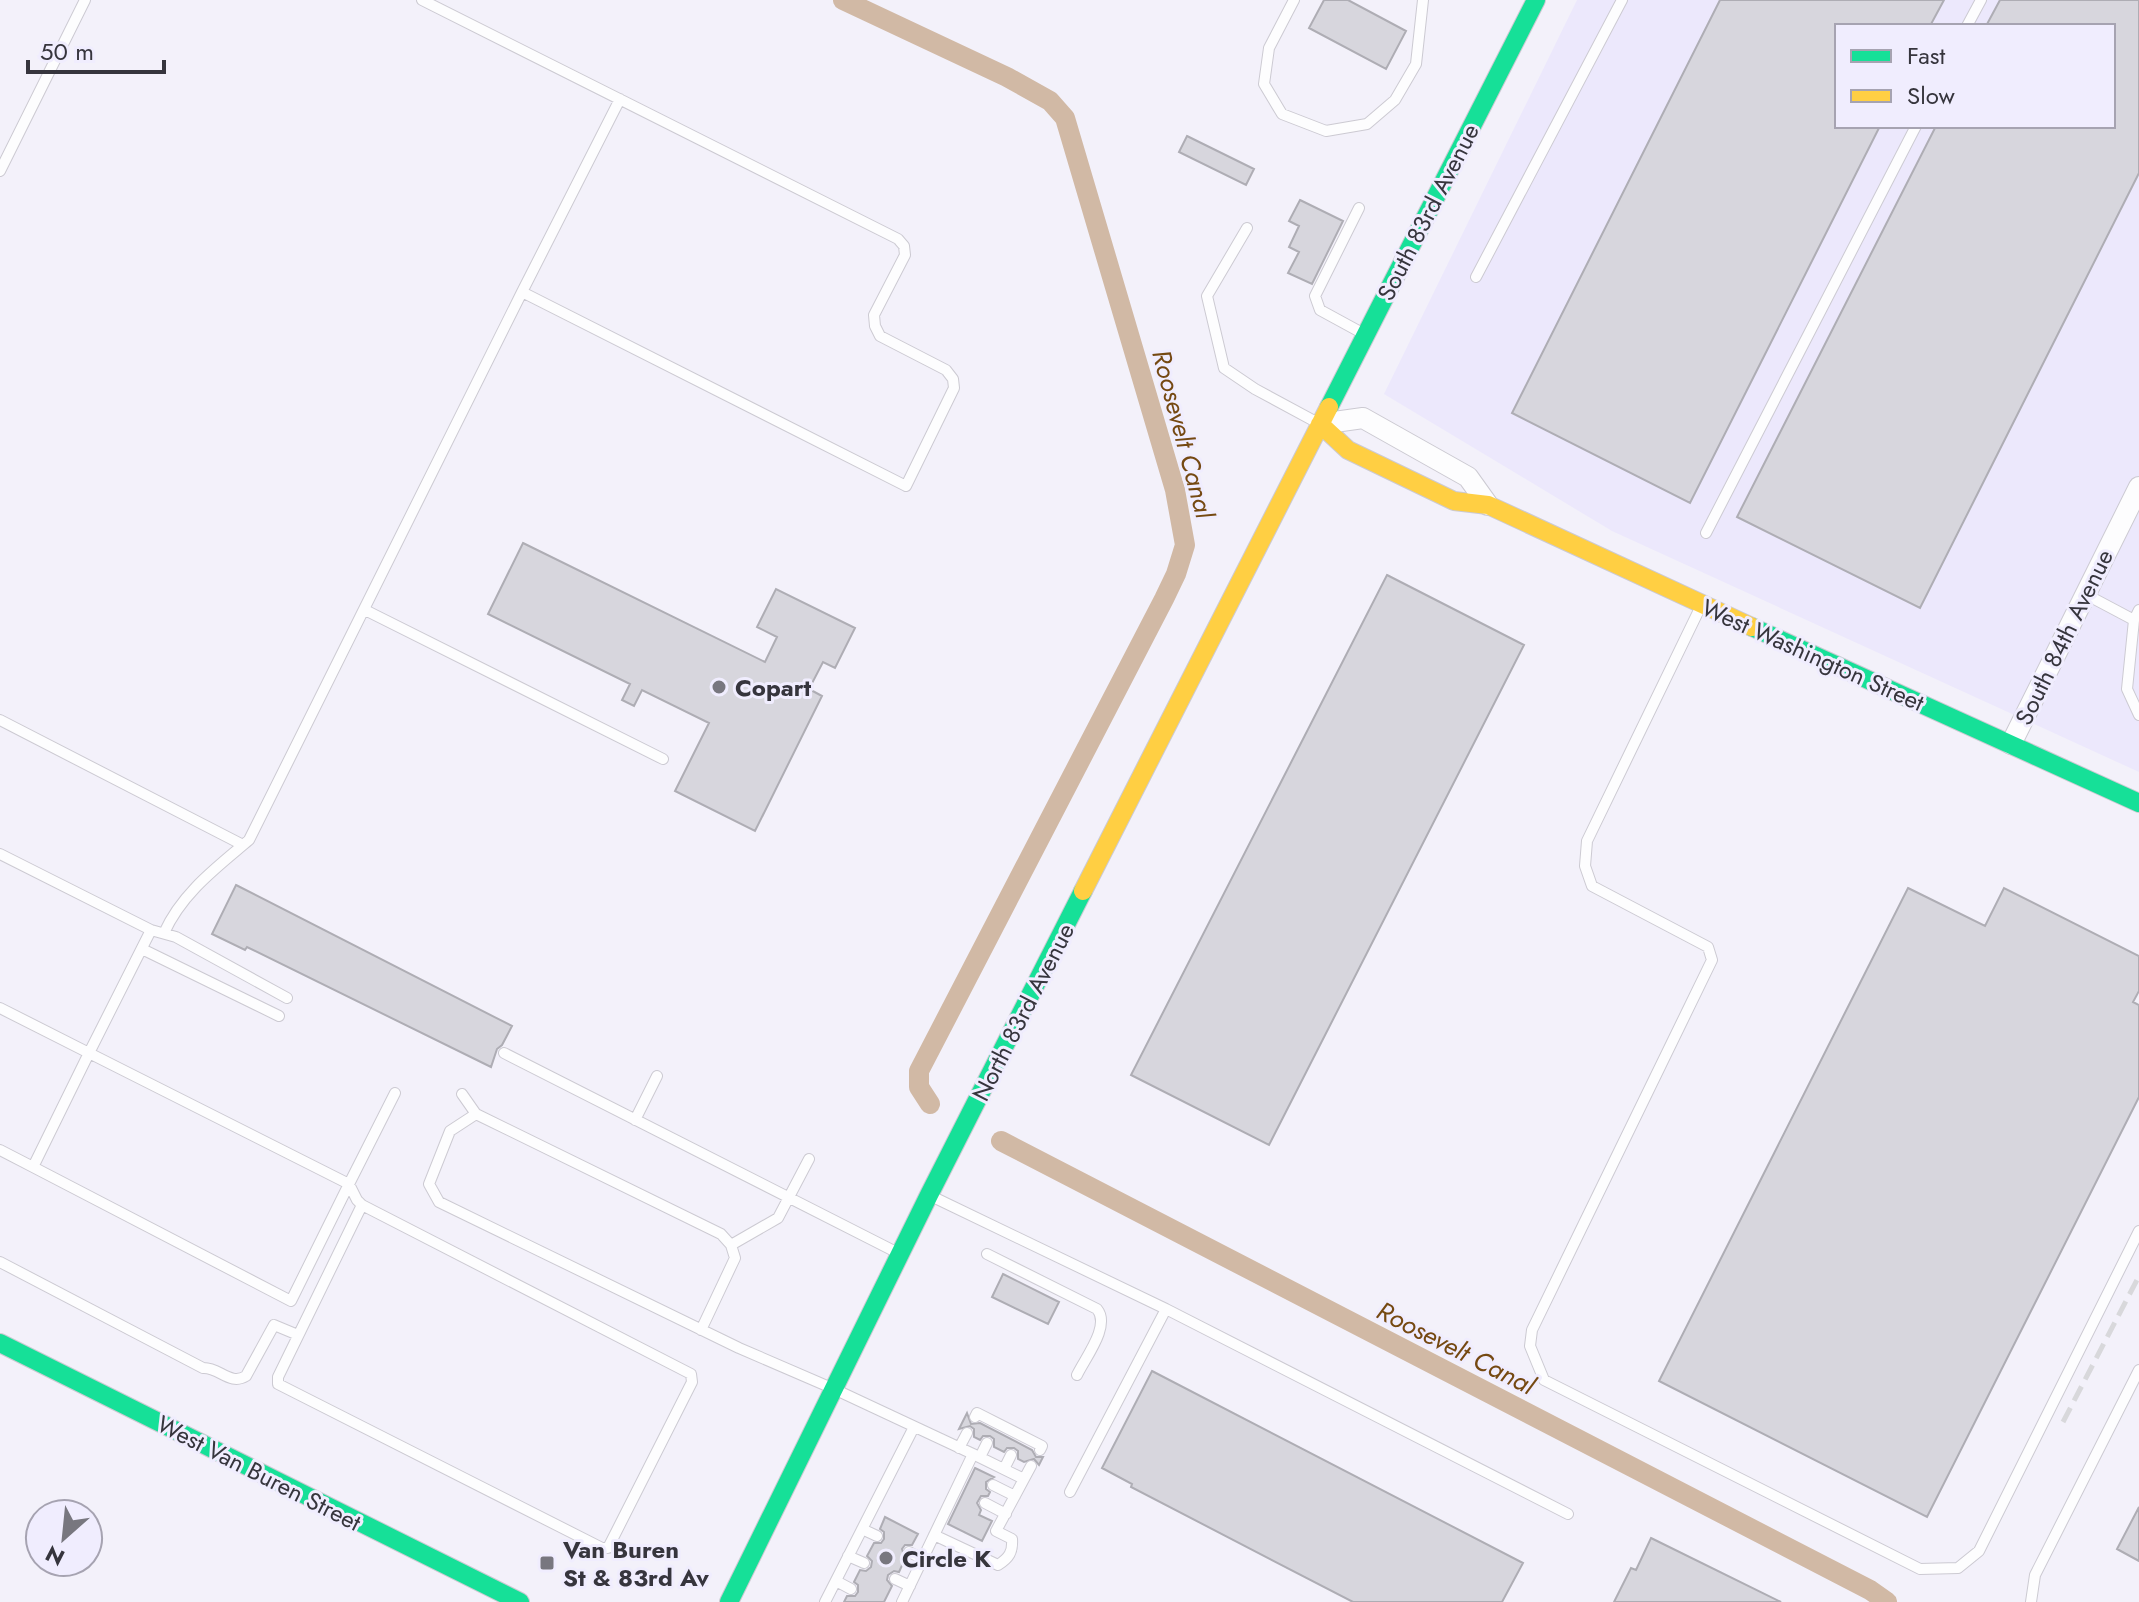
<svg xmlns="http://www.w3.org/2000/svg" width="2139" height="1602" font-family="Jost,sans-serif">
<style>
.built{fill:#ece8fc;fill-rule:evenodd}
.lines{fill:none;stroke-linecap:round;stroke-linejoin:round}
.canal{stroke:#d1b9a5;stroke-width:20}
.building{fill:#d7d6dd;stroke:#aeadb4;stroke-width:2}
.lane-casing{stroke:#cccad2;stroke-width:12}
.street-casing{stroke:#cccad2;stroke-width:22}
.fast-casing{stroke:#cccad2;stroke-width:20}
.slow-casing{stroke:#cccad2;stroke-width:20}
.lane{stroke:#fdfdfe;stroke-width:10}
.street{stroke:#fdfdfe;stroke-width:20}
.fast{stroke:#16e098;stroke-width:18}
.slow{stroke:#ffcf43;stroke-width:18}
.rail{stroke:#d8d8db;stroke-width:5;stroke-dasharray:16 8;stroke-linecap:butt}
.poi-dot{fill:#78777f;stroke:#f0edfe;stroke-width:3}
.labels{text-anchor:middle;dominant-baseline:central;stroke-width:6;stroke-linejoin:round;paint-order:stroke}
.street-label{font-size:24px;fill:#36353d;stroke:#f0edfe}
.poi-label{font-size:24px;font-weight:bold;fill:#36353d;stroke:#f0edfe;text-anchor:start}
.water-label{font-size:26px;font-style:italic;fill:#754912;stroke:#f0edfe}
</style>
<rect width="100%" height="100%" fill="#f3f1fa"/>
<path class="built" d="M1577,0h562v772l-527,-241 -228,-137zM1837,26h276v100h-276z"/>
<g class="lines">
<path class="canal" d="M843,0l164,77 43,24 15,17 110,372 10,55 -9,29 -12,25 -245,472v16l11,17
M1001,1141l869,449 17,12"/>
</g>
<path class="building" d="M1324,0h24l58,31 -20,38 -77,-41z
M1720,0h224l-14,26h-93v100h43l-190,377 -178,-90z
M2000,0h139v173l-219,435 -183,-91 199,-391h177v-100h-127z
M1187,136l67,33 -8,16 -67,-33z
M1300,200l43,21 -31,63 -24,-11 11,-21 -10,-5 10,-21 -10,-5z
M523,543l242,119 12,-25 -20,-10 19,-38 79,39 -20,40 -12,-6 -14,27 13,7 -67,135 -80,-40 34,-68 -67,-33 -8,16 -12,-6 8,-16 -142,-70z
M1387,575l137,70 -255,500 -138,-70z
M236,885l276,141 -10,19 -5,4 -6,18 -244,-120 -2,3 -33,-16z
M1908,888l77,38 19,-38 135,68v35l-6,11 6,3v92l-212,420 -268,-136z
M1003,1274l56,28 -11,22 -56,-27z
M1152,1371l371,192 -21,39h-149l-222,-115 1,-3 -30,-16z
M967,1413l4,11 9,-1 52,27 4,7h7l-4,8 -5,-6 -10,3 -6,-3v-8l-4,-3h-7l-3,4 -10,-5v-8l-4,-3h-7l-3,4 -6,-3v-8l-4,-3 -11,3z
M975,1468l19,9 -8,5v7l4,3 -2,4h-7l-4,7 4,7 -2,5 13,6 -10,20 -34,-17z
M2139,1507v54l-22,-12z
M885,1517l33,17 -6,11h-7l-3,4 3,10 -6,13 -5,-1 -6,4 -1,5 5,6 -8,16h-40l3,-6h8l3,-4v-7l-4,-3 6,-12 6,1 5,-4 1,-6 -5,-5 7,-13h7l3,-4v-7l-4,-3z
M1651,1538l130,64h-167l17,-34 5,2z"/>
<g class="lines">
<g class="lane-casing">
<path id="lane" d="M422,0l476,239 6,7 1,9 -31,60 1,11 5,10 66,34 7,9 1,9 -48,98 -384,-194 98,-193
M1294,0l-25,48 -5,36 18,30 44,17 41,-7 28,-24 21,-36 7,-64
M1967,26l14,-26
M0,171l85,-171
M1359,208l-44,88 5,14 44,24
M1247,228l-40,68 17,72 31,21 63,34
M1476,277l146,-277
M1706,533l210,-407
M2085,594l49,26 5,-10
M1700,608l-113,233 -2,25 7,20 116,61 4,13 -180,370 -2,16 14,34 376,189 38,-1 21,-17 160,-320
M365,610l298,149
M2134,620l-7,69 12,26
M0,720l243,125
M0,854l151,76 25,7 111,61
M151,930l-62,123 260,131 46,-91
M164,933c18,-40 52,-65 85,-93l273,-548
M142,949l137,67
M0,1008l89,45 -56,114 258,134 58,-117
M504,1053l394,200
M462,1094l14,20 -26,17 -21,53 10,18 300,146 95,41 139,65 -71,148
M476,1114l245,120 10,11 4,13 -34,72
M635,1120l22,-44
M0,1150l33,17
M349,1184l8,16 5,5 329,169 1,8 -84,166h-6l-324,-164v-7l84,-172
M931,1196l235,113 402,205
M731,1245l47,-27 31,-59
M987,1254l110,55c14,17 -12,49 -20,66
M0,1262l203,106c16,-1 27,18 43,8l28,-51 24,10
M975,1417l2,-4 65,33 -2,4
M959,1448l8,-15
M980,1457l7,-14
M1004,1469l7,-14
M1024,1479l7,-13
M993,1485l22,11
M1070,1492l96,-183
M985,1503l21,11
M862,1529l15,7
M934,1535l64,30c11,-7 15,-13 14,-26l-16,-8 28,-52 -51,-25
M909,1552l14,7
M848,1556l16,7
M895,1579l15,7
M836,1581l15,8
M825,1602l89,-175
M2031,1602l4,-27 104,-205"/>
</g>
<g class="street-casing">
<path id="street" d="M1320,424l43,-6 105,59 20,28
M2011,744l128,-257"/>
</g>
<g class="fast-casing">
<path id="fast" d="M1329,407l207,-407
M1752,627l387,176
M0,1343l520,259
M729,1602l200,-407 154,-304"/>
</g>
<g class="slow-casing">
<path id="slow" d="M1320,424l28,26 106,51 34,4 264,122
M1083,891l246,-484"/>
</g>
<use href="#lane" class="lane"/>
<use href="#street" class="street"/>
<use href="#fast" class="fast"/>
<use href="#slow" class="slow"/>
<path class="rail" d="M2063,1422l76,-146"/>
</g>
<g class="poi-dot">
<circle cx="719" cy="687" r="8"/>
<circle cx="886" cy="1558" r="8"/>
<rect x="539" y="1555" width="16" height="16" rx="4"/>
</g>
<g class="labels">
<g class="street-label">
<text transform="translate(1428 212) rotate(-63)">South 83rd Avenue</text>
<text transform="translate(2064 637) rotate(-64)">South 84th Avenue</text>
<text transform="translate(1813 655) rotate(24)">West Washington Street</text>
<text transform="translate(1023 1012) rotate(-63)">North 83rd Avenue</text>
<text transform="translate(259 1473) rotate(27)">West Van Buren Street</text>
</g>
<g class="poi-label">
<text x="735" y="687">Copart</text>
<text x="563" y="1549">Van Buren<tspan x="563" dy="28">St &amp; 83rd Av</tspan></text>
<text x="902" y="1558">Circle K</text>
</g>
<g class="water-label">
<text transform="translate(1183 434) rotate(75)">Roosevelt Canal</text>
<text transform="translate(1456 1348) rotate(27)">Roosevelt Canal</text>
</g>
</g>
<rect x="1835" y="24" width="280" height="104" fill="#f0edfe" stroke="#a6a3b1" stroke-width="2"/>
<rect x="1851" y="50" width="40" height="12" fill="#16e098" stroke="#a6a3b1" stroke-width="2"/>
<text x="1907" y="64" font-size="24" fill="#36353d">Fast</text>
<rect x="1851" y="90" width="40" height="12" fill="#ffcf43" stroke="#a6a3b1" stroke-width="2"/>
<text x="1907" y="104" font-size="24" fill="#36353d">Slow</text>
<g transform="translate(64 1538) rotate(207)"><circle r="38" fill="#f0edfe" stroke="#a6a3b1" stroke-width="2"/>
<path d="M0-6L14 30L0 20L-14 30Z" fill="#78777f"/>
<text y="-12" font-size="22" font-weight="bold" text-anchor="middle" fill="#36353d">N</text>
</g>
<path d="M28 60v12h136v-12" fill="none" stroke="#36353d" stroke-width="4"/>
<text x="40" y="60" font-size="24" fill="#36353d" stroke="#f0edfe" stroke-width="6" paint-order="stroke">50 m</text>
</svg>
